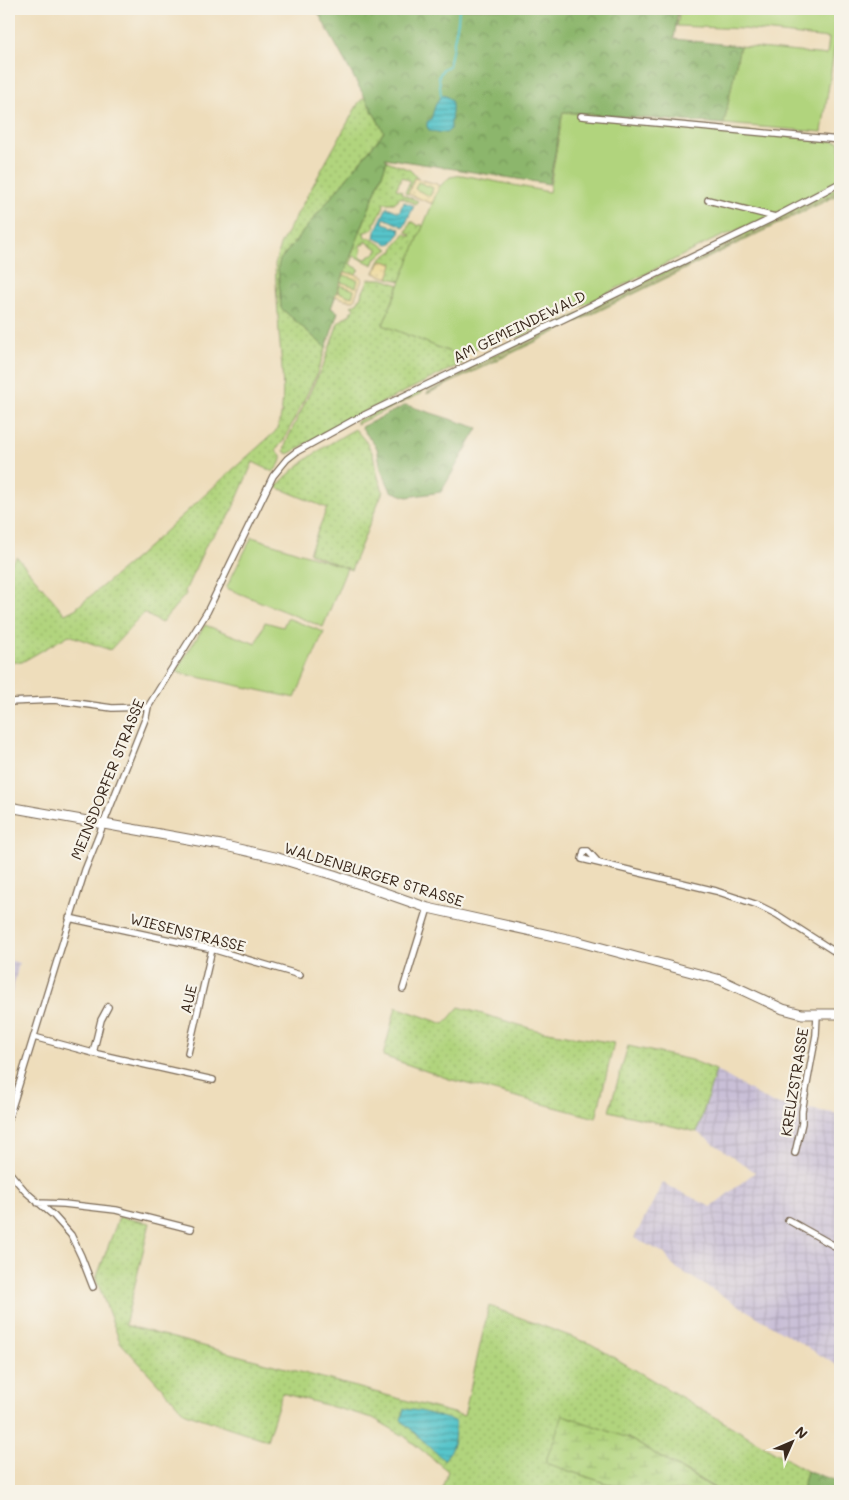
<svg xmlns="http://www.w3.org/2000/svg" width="849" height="1500" font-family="Mali,sans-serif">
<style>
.industrial{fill:url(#industrial-grid)}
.grass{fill:url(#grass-dots);stroke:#767f4e;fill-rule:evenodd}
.forest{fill:url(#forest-crowns);stroke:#647045}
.wetland{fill:url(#wetland-marsh);stroke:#767f4e}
.sand{fill:url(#sand-dots);stroke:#94825e}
.garden{fill:#b1d47d;stroke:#767f4e}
.water{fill:url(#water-rules);stroke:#497874}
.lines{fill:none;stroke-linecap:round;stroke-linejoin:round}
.stream{stroke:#57c5cb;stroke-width:2}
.minor-casing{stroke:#7a6955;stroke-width:8}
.secondary-casing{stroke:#7a6955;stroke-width:11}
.minor{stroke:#fff;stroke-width:5.5}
.secondary{stroke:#fff;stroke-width:9}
.labels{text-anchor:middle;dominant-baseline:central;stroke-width:4.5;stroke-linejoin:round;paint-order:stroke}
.street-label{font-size:15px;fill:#3b2a1e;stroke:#f7f3e8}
</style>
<defs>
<pattern id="industrial-grid" width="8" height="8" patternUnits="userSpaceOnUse" patternTransform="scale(1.25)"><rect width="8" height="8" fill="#c9bfd7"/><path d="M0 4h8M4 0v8" fill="none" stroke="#aea4b8"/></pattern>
<pattern id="grass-dots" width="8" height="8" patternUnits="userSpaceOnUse" patternTransform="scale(1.25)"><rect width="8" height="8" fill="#b1d47d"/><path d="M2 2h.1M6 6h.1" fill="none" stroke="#99b66c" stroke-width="1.8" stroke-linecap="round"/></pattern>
<pattern id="forest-crowns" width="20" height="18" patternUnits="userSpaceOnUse" patternTransform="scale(1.25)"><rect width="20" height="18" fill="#8cb66c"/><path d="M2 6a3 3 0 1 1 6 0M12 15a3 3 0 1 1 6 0" fill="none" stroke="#749458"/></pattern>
<pattern id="wetland-marsh" width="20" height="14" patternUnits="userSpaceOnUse" patternTransform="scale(1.25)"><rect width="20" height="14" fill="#b1d47d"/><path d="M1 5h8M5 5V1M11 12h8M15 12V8" fill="none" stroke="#99b66c"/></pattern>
<pattern id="sand-dots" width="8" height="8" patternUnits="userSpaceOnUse" patternTransform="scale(1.25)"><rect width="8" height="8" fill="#eeda9e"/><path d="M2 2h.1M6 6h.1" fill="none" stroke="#cdbb88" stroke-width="1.8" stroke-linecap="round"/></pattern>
<pattern id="water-rules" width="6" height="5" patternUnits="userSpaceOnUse" patternTransform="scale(1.25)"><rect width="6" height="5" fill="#57c5cb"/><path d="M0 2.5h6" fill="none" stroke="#49a0a4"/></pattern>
</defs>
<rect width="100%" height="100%" fill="#f7f3e8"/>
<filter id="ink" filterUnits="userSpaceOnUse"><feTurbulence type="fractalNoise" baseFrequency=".02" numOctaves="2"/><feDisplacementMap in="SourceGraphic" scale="10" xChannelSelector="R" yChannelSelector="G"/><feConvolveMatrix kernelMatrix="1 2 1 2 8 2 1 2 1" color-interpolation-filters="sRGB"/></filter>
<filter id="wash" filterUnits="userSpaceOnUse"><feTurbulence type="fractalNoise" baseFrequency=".0096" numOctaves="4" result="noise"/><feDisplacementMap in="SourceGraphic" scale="20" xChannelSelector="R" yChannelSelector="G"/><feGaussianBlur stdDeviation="1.12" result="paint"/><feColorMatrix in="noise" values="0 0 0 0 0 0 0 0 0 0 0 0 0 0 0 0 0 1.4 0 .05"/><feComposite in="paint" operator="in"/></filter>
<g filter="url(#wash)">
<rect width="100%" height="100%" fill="#edb"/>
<path class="industrial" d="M9,960l10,3 -7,30h-3z
M716,1070l56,33 68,11v253l-167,-101 -9,-13 -30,-15 29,-55 48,24 44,-35 -58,-40z"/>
<path class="grass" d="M365,97l19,35 -104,128 -2,7 3,41 45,40 -10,28 -32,64 -8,10 5,5c1,7 -3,12 -8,17l-20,-10 -24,55 -22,26 -22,48 1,3 -25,29 -17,-10 -34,37 -41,-15 -47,27h-13v-98l8,-7 48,57 10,-5 62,-52 93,-85 45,-40c13,-18 6,-75 4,-98 -1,-23 -3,-46 -4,-70l5,-19 79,-143z
M387,161l23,9 8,8h-4l-6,16 -3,-1 5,-12 -8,-4 -6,12 6,2 -1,3 17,7 -3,3 -14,-7 -7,6h-10l-1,2 1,1 -8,16h-1l-1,2 1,1c-2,5 -5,6 -11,7l1,6h5l19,11 -13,9 -3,7 -19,-9 -4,8 9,5 -4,6 -10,-3zM365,241l14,9 -13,9 -4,-1 -2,-2 2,-7 -2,-3 1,-2 3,1z
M840,186v4l-413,200v-2z
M840,192v2c-138,66 -275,134 -413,200v-1l40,-20z
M411,222h2l6,4 2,-2 2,3 -22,54 -13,-3 4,-14c-13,-4 -12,-1 -18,9l6,-13 12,-9h1l1,-1 -1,-1 12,-16 4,3h2l-1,-2 -4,-2z
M369,279h14l16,6 -16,40 77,31 3,7 -108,53 -67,38 -4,-3 3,-11 37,-77 14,-40 10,-8h2l1,-4h2l1,-3 -3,-2 7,-4z
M421,390l2,2 -1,1 -65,31v-3z
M355,429l12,14 6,11 5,23 5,14 -32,79 -42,-17 18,-45 -51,-21c24,-26 49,-41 79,-58z
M396,1007l48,17 15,-17 77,23 78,13 -18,75 -147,-39 -66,-23z
M628,1046l63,14 25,10 -19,62 -88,-21z
M119,1217l31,6 -25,102 339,91 25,-110 102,38 216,127 -5,20h-82l-92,-53 -83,25 85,28h-189l7,-20 -44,-35 -31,-18 -91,-25 -15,47 -82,-27 -65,-71 -24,-63zM418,1434l32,19 -17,-4z"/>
<path class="forest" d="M316,9h362l-4,30 66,7 -16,78 -161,-12 -14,72 -164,-26 2,3 -56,147 7,4 -12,36 -45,-40 -3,-41 2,-7 104,-128z
M406,405l72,23 -37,64 -34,5 -16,-6 -10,-22 -4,-21 -16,-21z
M807,1471l33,11v9h-38z"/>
<path class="wetland" d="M563,1415l65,23 90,53h-88l-85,-28z"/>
<path class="sand" d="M414,178l23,6 2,3 -6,17 -25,-10z
M383,261l10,3 -5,14 -14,-5 6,-11z
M345,272l15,4 2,4 -8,20 -3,1 -16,-5z"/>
<path class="garden" d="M680,9l160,1 -18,122 -98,-8 16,-78 87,9 2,-17 -86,-9 -66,-3z
M563,112l277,30v38l-67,35 -62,26 -193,97 -3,-4 -32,11 -23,11 -77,-31 56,-138 11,-10 12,-2 87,17z
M418,182l15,6 -3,8 -15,-7z
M344,275l14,5 -2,7 -15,-5z
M340,285l14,5 -2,7 -14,-5z
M252,537l95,31 -24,59 -97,-39z
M287,618l37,14 -29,66 -120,-26 30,-47 51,19 9,-22 18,5z"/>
<path class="water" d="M443,95c16,4 6,23 8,34l-5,4 -16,-2 -3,-4v-5l4,-3c3,-8 4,-19 12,-24z
M404,202l10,4 -10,21 -20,-9 -1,5 7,2 2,2 2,-1 6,3 -1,2 2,1 -9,11 -4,1 -14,-6 1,-6 12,-25 12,5z
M404,1409l16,2 35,10c0,17 0,25 -11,39l-43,-40z"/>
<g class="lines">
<path class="stream" d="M441,96l-2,-20 4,-7 6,-3 9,-45 1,-12"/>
</g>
</g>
<g filter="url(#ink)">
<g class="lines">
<g class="minor-casing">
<path id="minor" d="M581,116l259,24
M708,200l67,17
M9,702l46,-2 57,8 36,-1
M598,862l-10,-11h-4l-2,8 134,32 42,14 18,9 64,41
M69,918l143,31 88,26
M403,989l25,-81
M34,1037l59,16 120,27
M93,1053l8,-33 7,-13
M188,1053l24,-104
M9,1117l76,-247 61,-153 2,-10 59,-95 66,-136 14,-17 9,-7 58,-32 421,-203 65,-34
M795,1153l7,-30v-12l14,-76 1,-20
M9,1172l17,20 28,24 17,19 10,21 12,31
M38,1203l26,1 52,6 75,19
M788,1220l52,29"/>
</g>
<g class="secondary-casing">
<path id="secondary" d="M9,807l212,38 57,13 56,17 94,33 148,33 145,39 62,29 19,5h38"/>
</g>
<use href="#minor" class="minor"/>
<use href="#secondary" class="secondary"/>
</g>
</g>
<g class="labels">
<g class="street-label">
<text transform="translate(519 326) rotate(-26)">AM GEMEINDEWALD</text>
<text transform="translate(107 779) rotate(-68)">MEINSDORFER STRASSE</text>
<text transform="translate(374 874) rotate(17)">WALDENBURGER STRASSE</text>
<text transform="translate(188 932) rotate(14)">WIESENSTRASSE</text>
<text transform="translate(188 999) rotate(-77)">AUE</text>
<text transform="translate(794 1082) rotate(-81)">KREUZSTRASSE</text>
</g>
</g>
<rect width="849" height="1500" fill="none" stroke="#f7f3e8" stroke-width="30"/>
<g transform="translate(792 1442) rotate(45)" stroke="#f7f3e8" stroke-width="4" paint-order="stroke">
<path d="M0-4L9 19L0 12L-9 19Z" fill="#3b2a1e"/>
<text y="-8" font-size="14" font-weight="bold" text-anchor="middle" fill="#3b2a1e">N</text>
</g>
</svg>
